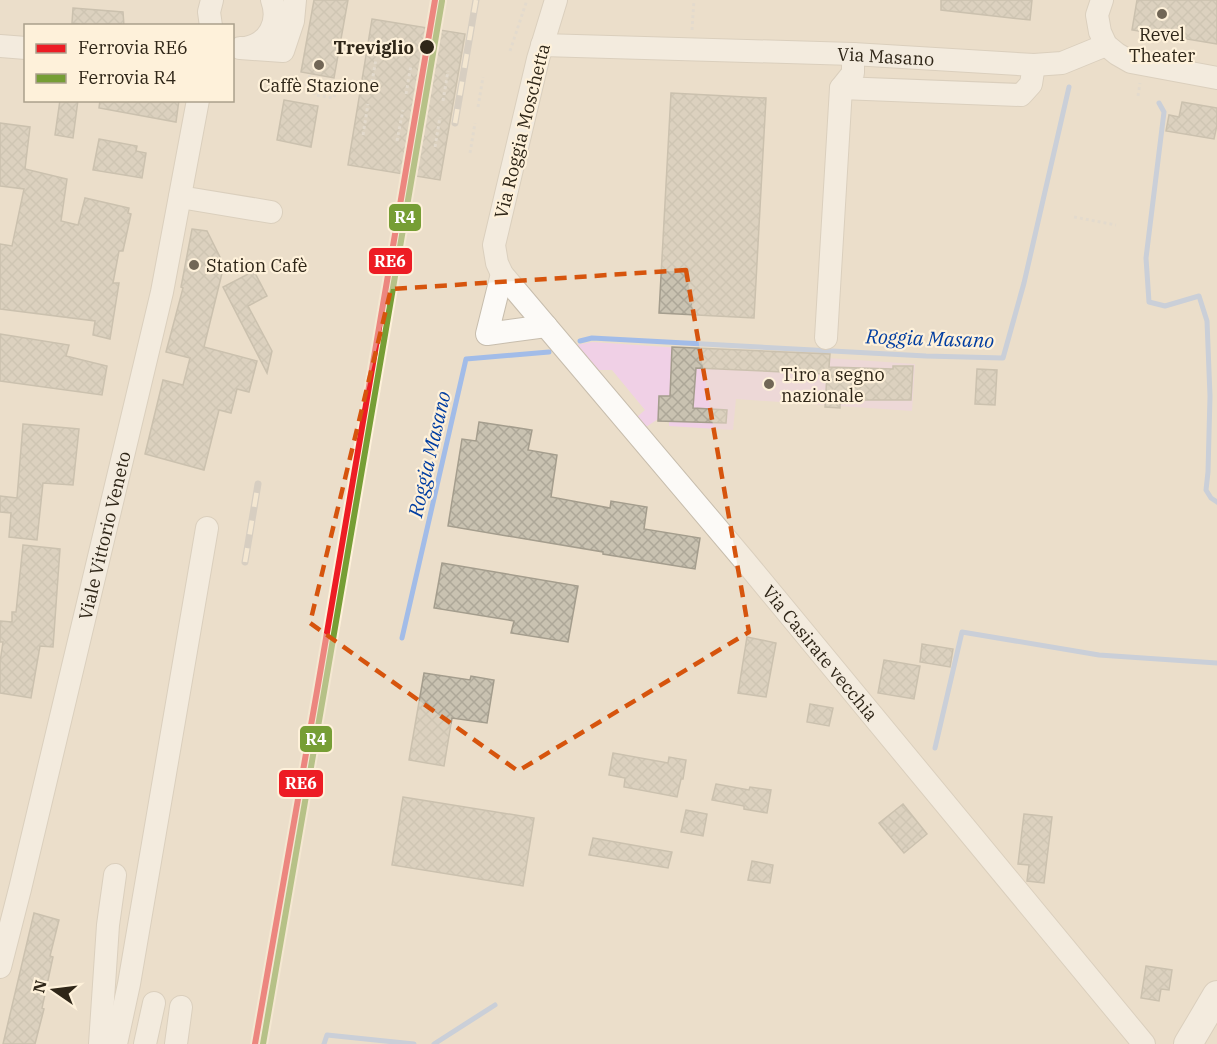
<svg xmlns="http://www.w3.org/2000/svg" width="1217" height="1044" font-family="'IBM Plex Serif',serif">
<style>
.green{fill:#f0d0e6}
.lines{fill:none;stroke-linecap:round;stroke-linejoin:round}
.stream{stroke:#a2bce8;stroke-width:5}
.building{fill:url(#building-cross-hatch);stroke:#a49d8d;stroke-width:1.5}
.minor-casing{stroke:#c7bdad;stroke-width:24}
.major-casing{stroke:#c7bdad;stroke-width:30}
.path{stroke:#dad6d0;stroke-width:3;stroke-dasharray:3 3;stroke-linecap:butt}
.minor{stroke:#fcfaf7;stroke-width:22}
.major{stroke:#fcfaf7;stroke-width:28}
.rail-casing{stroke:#bfbbb6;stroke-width:7}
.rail{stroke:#fef1da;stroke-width:4.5;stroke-dasharray:14;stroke-linecap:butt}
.rail-1-casing{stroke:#fef1da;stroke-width:10}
.rail-2-casing{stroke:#fef1da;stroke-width:10}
.rail-1{stroke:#ed1c24;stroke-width:6}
.rail-2{stroke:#769e35;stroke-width:6}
.marked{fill:none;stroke:#d6540d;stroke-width:4.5;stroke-dasharray:12 8;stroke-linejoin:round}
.poi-dot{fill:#716656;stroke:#fef1da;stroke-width:2}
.stop-dot{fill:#2f2618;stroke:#fef1da;stroke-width:2}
.labels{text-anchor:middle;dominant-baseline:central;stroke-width:4.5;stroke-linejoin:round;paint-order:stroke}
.poi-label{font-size:18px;fill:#2f2618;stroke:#fef1da}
.stop-label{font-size:18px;font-weight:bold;fill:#2f2618;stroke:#fef1da;text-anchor:end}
.street-label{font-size:18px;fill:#2f2618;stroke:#fef1da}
.water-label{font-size:20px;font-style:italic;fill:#003da1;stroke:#fef1da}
.line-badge{stroke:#fef1da;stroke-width:2}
.badge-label{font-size:16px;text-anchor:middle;font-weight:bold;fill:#fff}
</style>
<defs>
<pattern id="building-cross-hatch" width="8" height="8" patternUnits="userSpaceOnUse" patternTransform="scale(1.5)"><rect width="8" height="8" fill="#c9c2b1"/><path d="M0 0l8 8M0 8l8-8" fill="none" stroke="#ada798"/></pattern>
</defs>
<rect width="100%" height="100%" fill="#ebdeca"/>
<path class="green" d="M593,342l322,22 -3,47 -176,-12 -3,31 -64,-4v-4l-11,-1v-2l-12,8 -9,-10 8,-7 -33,-40h-16l-20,-25z"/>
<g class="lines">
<path class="stream" d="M1159,103l5,9 -18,146 3,44 16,4 34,-10 8,25 3,75 -2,76 -2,18 5,8 6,4
M580,341l12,-3 334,18 77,2 21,-75 45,-196
M402,638l64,-279 83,-7
M935,748l27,-116 137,23 118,8
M324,1044l3,-9 87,9
M434,1044l61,-39"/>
</g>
<path class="building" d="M314,0h34l-14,78 -33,-6z
M941,0h91l-2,20 -89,-10z
M1137,0h80v44l-85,-14z
M73,8l50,4 1,14h-45v-2l-7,-1z
M372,19l93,15 -25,146 -92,-15z
M671,93l95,5 -12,220 -95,-5z
M60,100h18l-5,38 -18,-3z
M100,100h79l-3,22 -77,-14z
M284,100l34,6 -7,41 -34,-7z
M1182,102l35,6v17l-3,14 -48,-8 3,-16 10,2z
M0,123l30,4 -5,42 42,10 -6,42 17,4 7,-27 44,10 -1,5 3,1 -8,37h-4l-6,32h6l-9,56 -17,-4 2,-14 -95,-12v-65l12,2 12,-57 -24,-3z
M99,139l38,7 -1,5 10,2 -4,25 -49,-8z
M192,229l15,2 17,34 -20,82 53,14 -8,31 -12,-3 -6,24 -12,-3 -15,60 -59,-16 18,-74 20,5 7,-27 -24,-6 17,-64 -2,-1z
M254,271l13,25 -19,10 24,45 -5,22 -44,-86z
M0,334l69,11 -3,11 41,10 -5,29 -102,-14z
M672,347l158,7 -1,13 64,2v-3h20l-2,34h-71v8l-15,-1 2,-33 -131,-6 -3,40 34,2 -1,13 -68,-2 1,-25h11z
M977,369l20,1 -2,35 -20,-1z
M479,422l53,8 -4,20 29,5 -6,42 59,11 1,-7 36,6 -3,22 56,9 -5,31 -92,-15v-2l-155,-26 14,-87 14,2z
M23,424l56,5 -6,56 -30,-2 -6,57 -28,-3 2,-24 -11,-1v-16l17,2z
M23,545l37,4 -7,98 -13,-1 -9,52 -31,-5v-31l3,-20h-3v-21l12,1v-10h4z
M442,563l136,23 -10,56 -57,-9 3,-12 -80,-13z
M747,637l29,6 -10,54 -28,-4z
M922,644l31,5 -3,18 -30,-5z
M884,660l36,6 -6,33 -36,-6z
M424,673l46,7 1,-4 23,4 -7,43 -35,-5 -8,48 -35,-6z
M810,704l23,4 -4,18 -22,-4z
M613,753l55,10 1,-6 17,3 -3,19h-2l-4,18 -53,-10 1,-9 -16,-3z
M716,784l33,6 1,-3 21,3 -4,23 -23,-4v-3l-32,-6z
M403,797l131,21 -11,68 -131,-21z
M903,804l24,30 -23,19 -25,-30z
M686,810l21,4 -4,22 -22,-4z
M1024,814l28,3 -8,66 -17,-2 2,-16 -11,-1z
M593,838l79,14 -4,16 -79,-13z
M752,861l21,4 -3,18 -22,-3z
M34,913l25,7 -9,36 3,1 -11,51 2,1 -9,35h-32z
M1146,966l26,4 -3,20 -8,-1 -2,12 -18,-3z"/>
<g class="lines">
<g class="minor-casing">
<g id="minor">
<path id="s1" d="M556,0l-18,59 -44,186 3,18 5,11 242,286 400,484"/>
<path d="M1102,0l-5,15 3,17 6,13 11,9 14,8 86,16"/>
<path d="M211,26l-2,-14 3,-12"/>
<path id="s2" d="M542,45l311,9 181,11 28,-2 44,-18"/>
<path d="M0,46l26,2"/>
<path d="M240,48l43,3 10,-30 2,-21"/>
<path d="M245,48c24,-4 35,-26 27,-48"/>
<path d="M841,88l180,7 10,-11 3,-19"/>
<path d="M180,197l91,15"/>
<path d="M502,274l-15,60 59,-8"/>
<path d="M826,338l15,-250 12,-15v-19"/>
<path id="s3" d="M0,967l20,-78 142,-597 36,-192"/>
<path d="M100,1044l8,-119 7,-50"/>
<path d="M116,1044l13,-60 78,-456"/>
<path d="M145,1044l9,-41"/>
<path d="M176,1044l5,-37"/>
</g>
</g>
<g class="major-casing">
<path id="major" d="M1188,1044l29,-49"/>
</g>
<path class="path" d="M692,30l2,-30
M510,51l17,-51
M293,82l54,10
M308,84l2,-10
M315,86l-1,9 20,3 1,-5 -5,-1
M371,88l5,-29
M406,94l5,-29
M1138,96l2,-13
M443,101l5,-30
M478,107l5,-30
M363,135l5,-31
M397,141l6,-31
M435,147l5,-30
M470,153l5,-30
M1074,217l42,8"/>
<use href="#minor" class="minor"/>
<use href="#major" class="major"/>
<g class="rail-casing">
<path id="rail" d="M455,123l21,-123
M245,562l13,-78"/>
</g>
<use href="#rail" class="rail"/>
<g class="rail-1-casing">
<path id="rail-1" d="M255,1044l62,-353 118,-691"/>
</g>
<g class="rail-2-casing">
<path id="rail-2" d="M263,1044l61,-352 118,-691"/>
</g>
<use href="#rail-1" class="rail-1"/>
<use href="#rail-2" class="rail-2"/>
</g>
<path d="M0 0H1217V1044H0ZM686,270l63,362 -231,139 -208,-148 81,-334z" fill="#ebdeca" fill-opacity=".55" fill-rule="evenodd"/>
<path class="marked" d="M686,270l63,362 -231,139 -208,-148 81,-334z"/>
<g class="poi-dot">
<circle cx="1162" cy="14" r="6"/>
<circle cx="319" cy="65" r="6"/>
<circle cx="194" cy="265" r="6"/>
<circle cx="769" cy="384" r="6"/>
</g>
<circle class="stop-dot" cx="427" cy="47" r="8"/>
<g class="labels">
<g class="poi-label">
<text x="1162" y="34">Revel<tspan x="1162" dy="21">Theater</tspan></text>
<text x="319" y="85">Caffè Stazione</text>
<text x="206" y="265" text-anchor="start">Station Cafè</text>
<text x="781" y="374" text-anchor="start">Tiro a segno<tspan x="781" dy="21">nazionale</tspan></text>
</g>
<g class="stop-label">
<text x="414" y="47">Treviglio</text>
</g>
<g class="street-label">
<text stroke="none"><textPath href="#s2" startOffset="344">Via Masano</textPath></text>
<text transform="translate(522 131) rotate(-76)">Via Roggia Moschetta</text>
<text stroke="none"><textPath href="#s3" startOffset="444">Viale Vittorio Veneto</textPath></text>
<text stroke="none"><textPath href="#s1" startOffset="778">Via Casirate vecchia</textPath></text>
</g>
<g class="water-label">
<text transform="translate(930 338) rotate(2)">Roggia Masano</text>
<text transform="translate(429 454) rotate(-77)">Roggia Masano</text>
</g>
</g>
<g class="line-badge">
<rect x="388" y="203" width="34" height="29" rx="6" fill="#769e35"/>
<rect x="368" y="247" width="45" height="28" rx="6" fill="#ed1c24"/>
<rect x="299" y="725" width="34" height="28" rx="6" fill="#769e35"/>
<rect x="278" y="769" width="46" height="29" rx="6" fill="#ed1c24"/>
</g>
<g class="badge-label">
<text x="405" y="223">R4</text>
<text x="390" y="267">RE6</text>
<text x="316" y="745">R4</text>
<text x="301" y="789">RE6</text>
</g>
<rect x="24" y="24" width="210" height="78" fill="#fef1da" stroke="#aba08c" stroke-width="1.5"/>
<rect x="36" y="44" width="30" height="9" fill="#ed1c24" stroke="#aba08c" stroke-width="1.5"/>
<text x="78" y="54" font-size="18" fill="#2f2618">Ferrovia RE6</text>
<rect x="36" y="74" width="30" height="9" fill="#769e35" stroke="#aba08c" stroke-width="1.5"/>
<text x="78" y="84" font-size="18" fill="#2f2618">Ferrovia R4</text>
<g transform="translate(54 990) rotate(284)" stroke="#fef1da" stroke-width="4.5" paint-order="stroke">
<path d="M0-4.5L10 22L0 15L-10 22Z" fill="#2f2618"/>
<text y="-9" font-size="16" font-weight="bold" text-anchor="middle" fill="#2f2618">N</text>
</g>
</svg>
